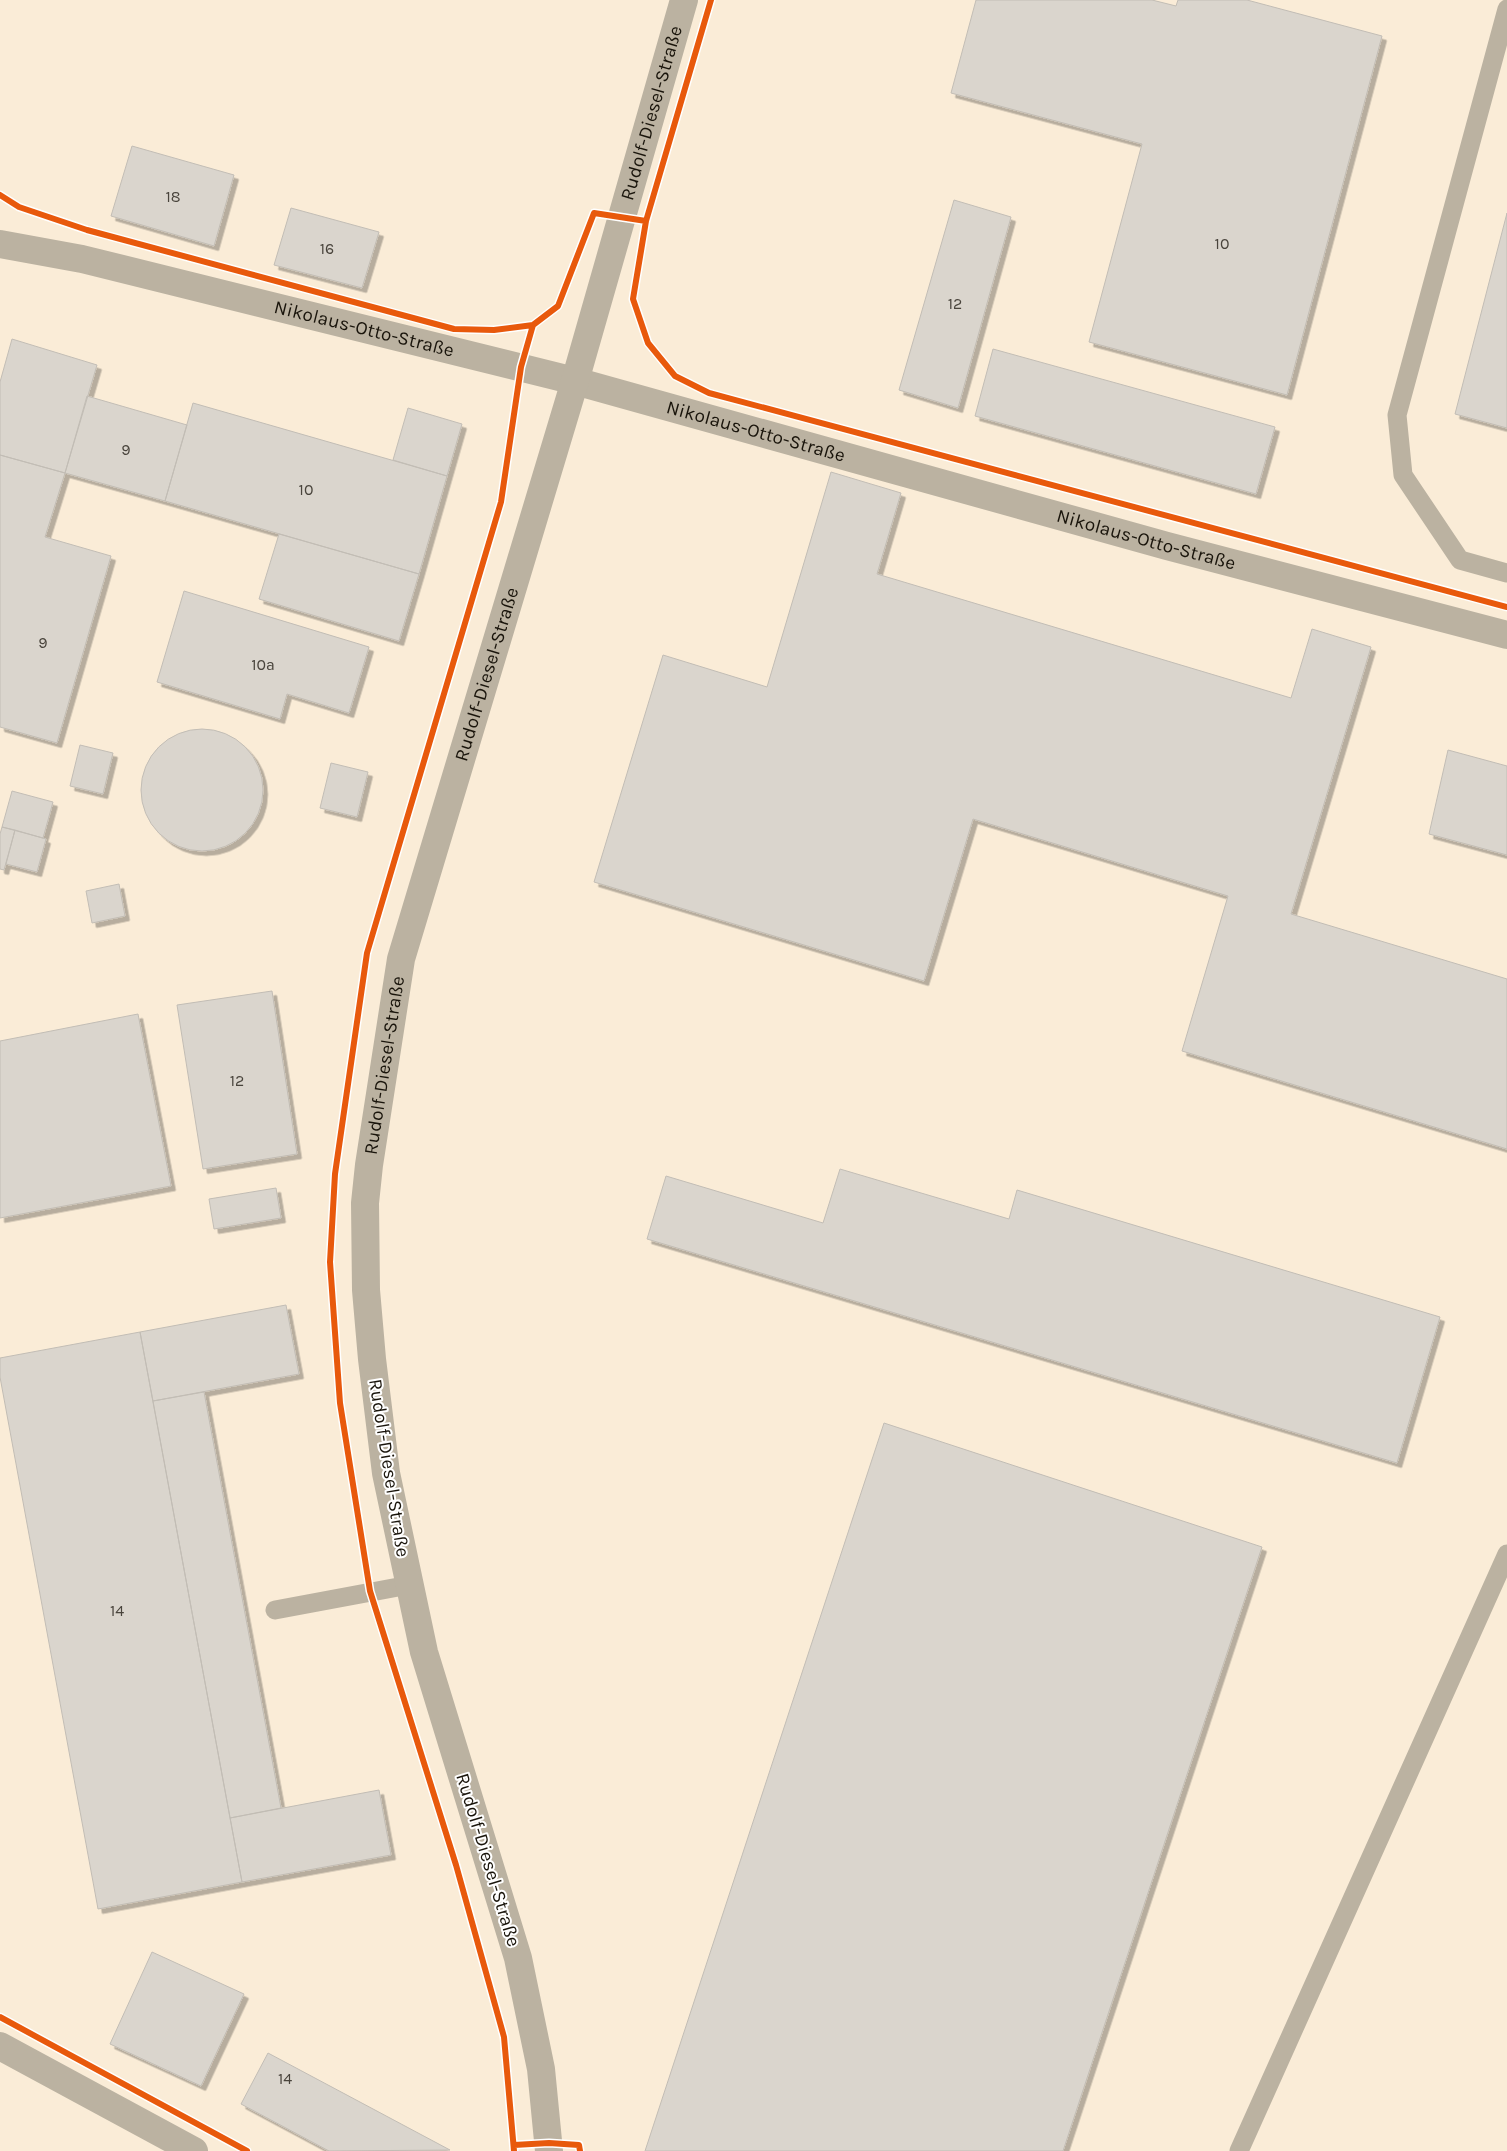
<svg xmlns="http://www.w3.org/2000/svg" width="1507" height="2151" font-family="Karla,sans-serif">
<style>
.built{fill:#faecd7}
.building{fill:#dad5cd;stroke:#c2bdb5;filter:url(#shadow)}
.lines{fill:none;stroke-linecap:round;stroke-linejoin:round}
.service{stroke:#bbb2a1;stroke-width:19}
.minor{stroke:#bbb2a1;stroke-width:28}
.cycleway-casing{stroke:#fff;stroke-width:9}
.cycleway{stroke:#e8590c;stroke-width:6}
.labels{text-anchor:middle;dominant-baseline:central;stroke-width:4;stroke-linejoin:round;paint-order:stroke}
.number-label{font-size:16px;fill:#49443c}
.street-label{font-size:19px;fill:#19140b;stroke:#fff}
</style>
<defs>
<filter id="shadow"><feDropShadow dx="4.5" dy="4.5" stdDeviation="0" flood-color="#0004"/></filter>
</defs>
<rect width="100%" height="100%" fill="#f8f3eb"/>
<path class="built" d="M0,0h1507v2151h-1507z"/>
<path class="building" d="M976,0h176l24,6 2,-6h69l135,36 -95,359 -198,-53 53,-198 -191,-51z
M132,146l102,29 -20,71 -103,-30z
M954,200l57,17 -53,191 -59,-18z
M291,208l88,24 -17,56 -88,-23z
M1507,213v215l-52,-14z
M12,339l85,26 -32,108 -65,-18v-73z
M993,349l282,78 -19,67 -281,-78z
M87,396l100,29 -22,76 -100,-28z
M193,403l254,73 -28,98 -254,-73z
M408,408l54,16 -15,52 -54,-16z
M0,455l65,18 -20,64 66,19 -54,187 -57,-16z
M831,472l70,21 -24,81 414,124 21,-69 59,18 -80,267 216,65v170l-325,-98 46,-155 -255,-77 -49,162 -330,-99 69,-227 104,32z
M279,534l140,40 -20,67 -140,-42z
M184,591l185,56 -20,66 -62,-19 -7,25 -123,-37z
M141 790a61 61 0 1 1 122 0a61 61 0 1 1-122 0Z
M80,745l33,8 -10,41 -33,-8z
M1448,750l59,16v89l-78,-21z
M331,763l37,9 -11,45 -37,-9z
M12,791l41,11 -10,36 -41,-11z
M2,827l13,3 -11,40 -4,-1v-35z
M15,830l31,9 -9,33 -31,-8z
M119,884l6,32 -33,7 -6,-32z
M272,991l25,163 -94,15 -26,-164z
M138,1014l33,172 -171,32v-177z
M840,1169l169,50 8,-29 423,127 -43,146 -750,-224 19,-63 157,47z
M276,1188l5,30 -67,11 -5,-30z
M286,1305l13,69 -146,27 -13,-69z
M140,1332l102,550 -144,27 -98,-532v-19z
M204,1392l77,416 -51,10 -77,-417z
M884,1423l378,124 -199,604h-418z
M379,1790l12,65 -149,27 -12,-64z
M152,1952l92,42 -43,92 -91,-42z
M268,2053l182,97 -121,1 -88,-47z"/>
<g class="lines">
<path class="service" d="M1507,9l-110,406 6,60 57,85 47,13
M275,1610l134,-25
M1239,2151l268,-597"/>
<g class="minor">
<path id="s1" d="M0,244l82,15 493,122 592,165 340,89"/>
<path d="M0,2046l194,105"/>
<path id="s2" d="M549,2151l-8,-82 -23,-111 -94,-306 -38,-179 -14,-114 -6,-69 -1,-87 4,-38 32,-206 174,-578 109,-381"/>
</g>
<g class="cycleway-casing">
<path id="cycleway" d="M711,0l-65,221 -13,78 15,44 27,33 34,17 798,214
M0,195l19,12 68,23 367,99 40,1 39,-5 25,-19 36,-93 52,8
M0,2017l247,134
M514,2145l35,-2 30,2 1,6
M514,2151l-10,-114 -48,-172 -86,-274 -30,-188 -10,-141 5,-88 32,-221 134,-451 20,-135 12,-42"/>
</g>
<use href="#cycleway" class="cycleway"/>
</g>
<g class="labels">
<g class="number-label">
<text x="173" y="196">18</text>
<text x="1222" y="243">10</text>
<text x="327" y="248">16</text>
<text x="955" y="303">12</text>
<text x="126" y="449">9</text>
<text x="306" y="489">10</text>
<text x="43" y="642">9</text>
<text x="263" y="664">10a</text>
<text x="237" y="1080">12</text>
<text x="117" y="1610">14</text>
<text x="285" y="2078">14</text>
</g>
<g class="street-label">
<text stroke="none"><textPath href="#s2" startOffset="2099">Rudolf-Diesel-Straße</textPath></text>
<text stroke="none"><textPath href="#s1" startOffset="374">Nikolaus-Otto-Straße</textPath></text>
<text stroke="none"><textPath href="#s1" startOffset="779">Nikolaus-Otto-Straße</textPath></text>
<text stroke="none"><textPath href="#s1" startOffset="1184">Nikolaus-Otto-Straße</textPath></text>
<text stroke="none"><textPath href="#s2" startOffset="1514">Rudolf-Diesel-Straße</textPath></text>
<text stroke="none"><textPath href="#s2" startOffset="1109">Rudolf-Diesel-Straße</textPath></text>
<text transform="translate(389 1468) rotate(81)">Rudolf-Diesel-Straße</text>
<text transform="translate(488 1860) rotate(73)">Rudolf-Diesel-Straße</text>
</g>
</g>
</svg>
